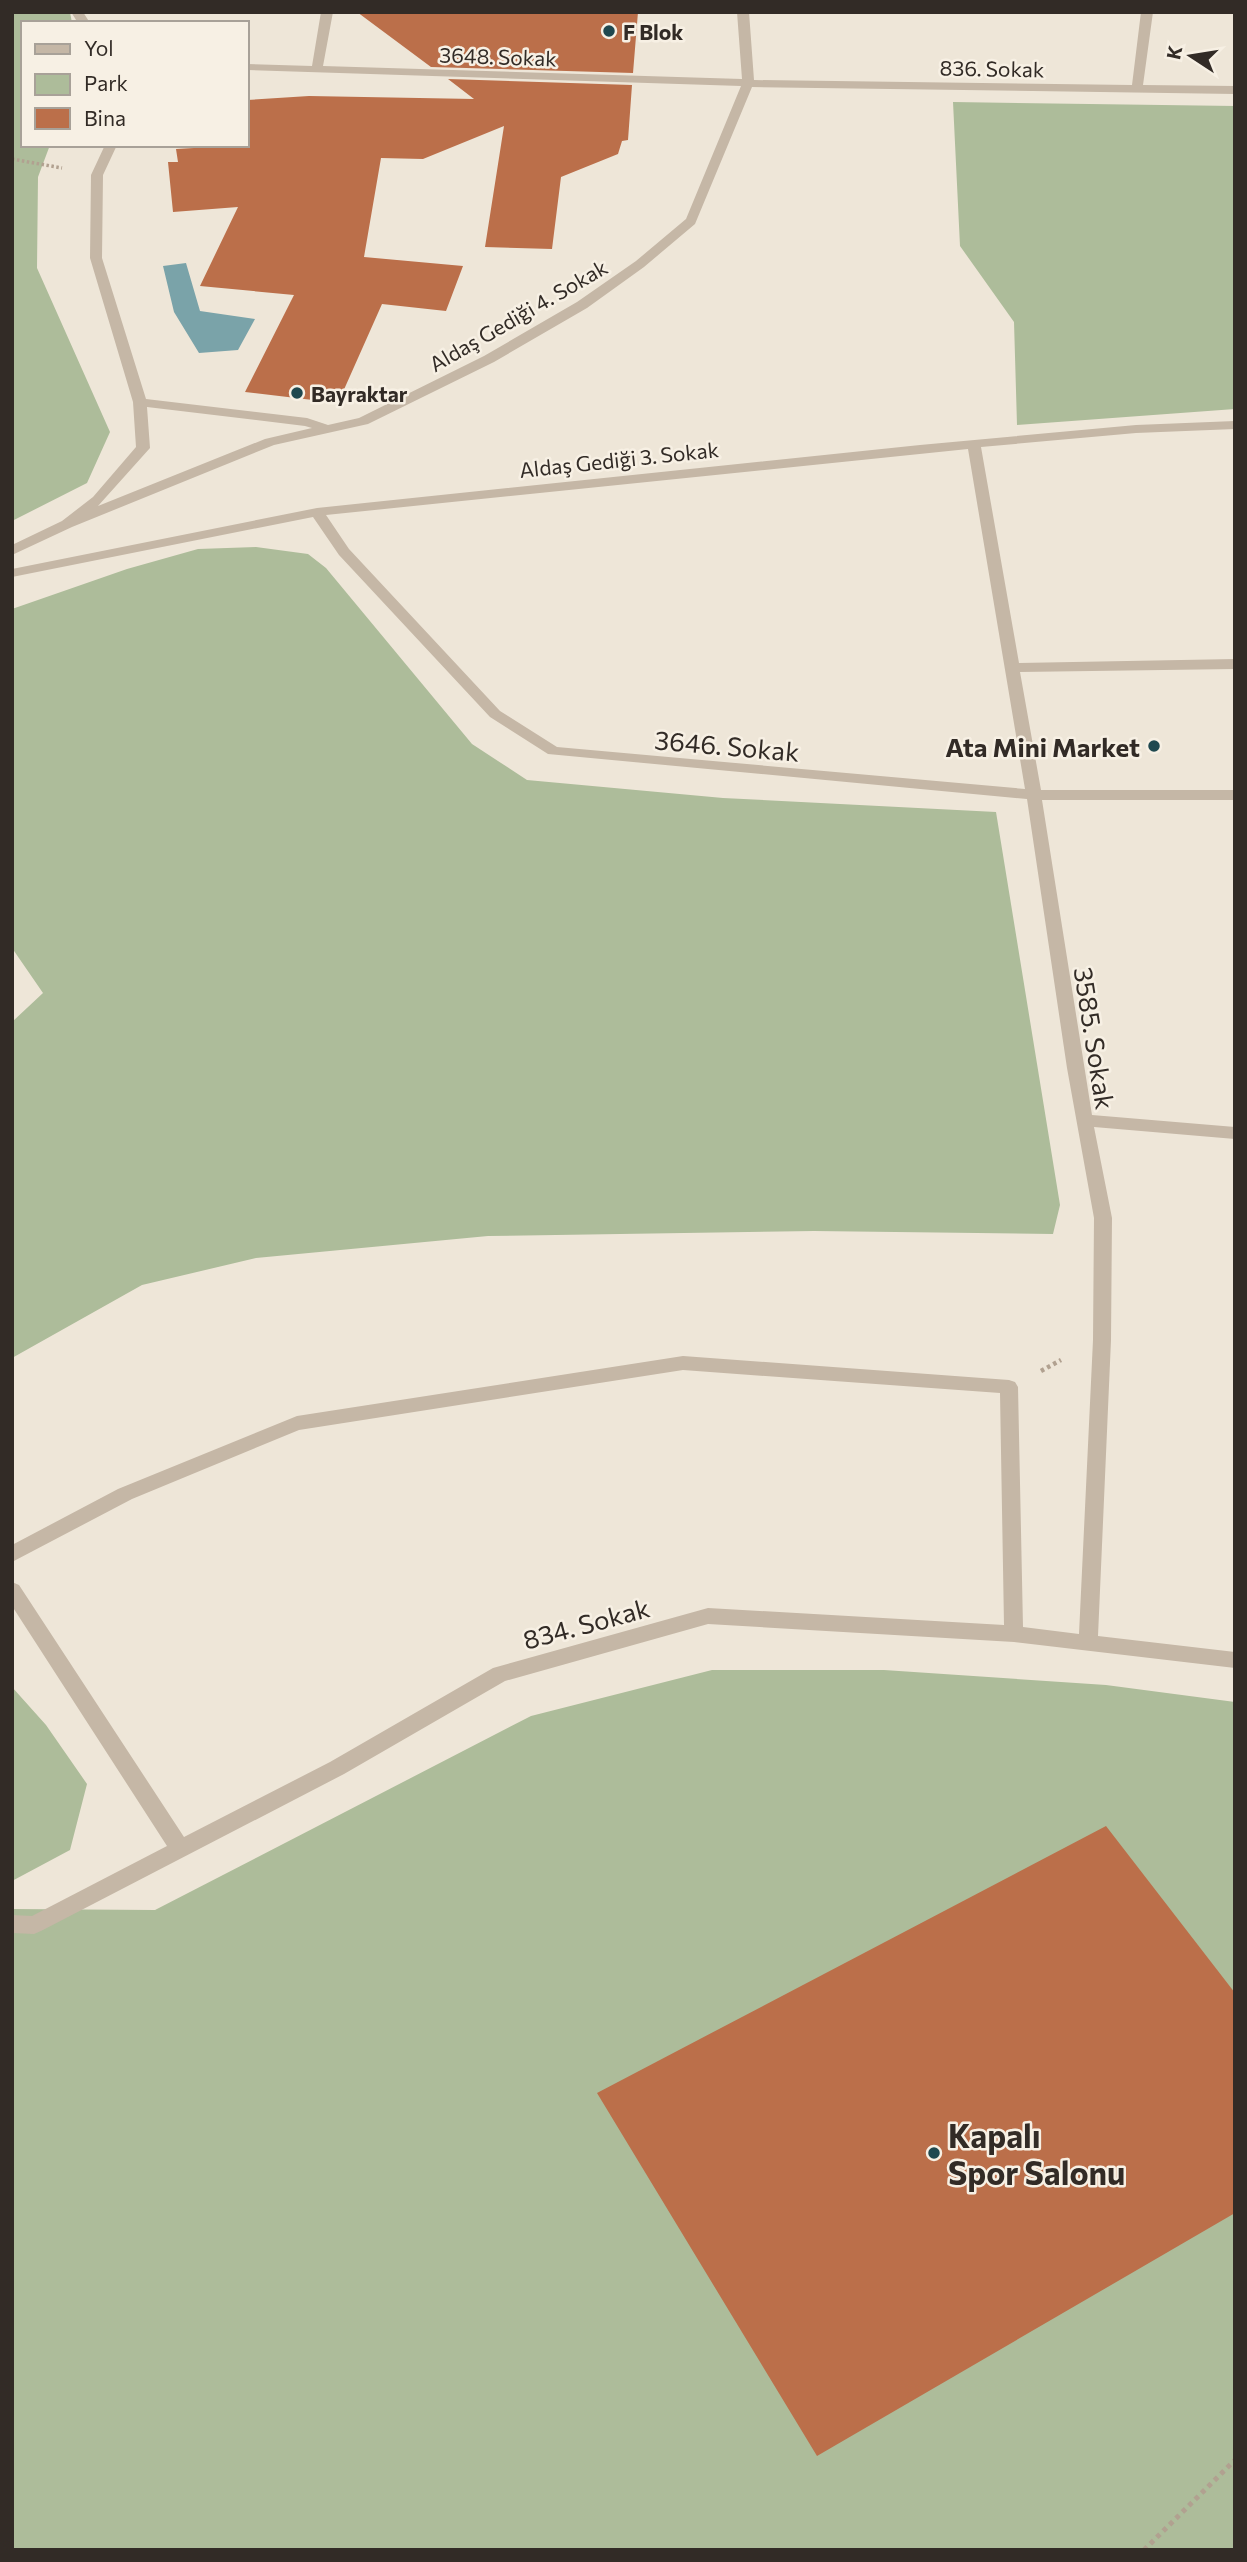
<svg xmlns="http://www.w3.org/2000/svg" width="1247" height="2562" font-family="Commissioner,sans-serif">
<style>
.green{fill:#adbc9a}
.water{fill:#7aa3a9}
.building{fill:#bb6f4a}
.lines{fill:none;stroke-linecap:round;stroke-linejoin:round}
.path-far2{stroke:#b1a190;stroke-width:3.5;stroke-dasharray:2.5 2.5;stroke-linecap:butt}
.path-far1{stroke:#b1a190;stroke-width:4.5;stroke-dasharray:3.5 3.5;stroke-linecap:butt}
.path{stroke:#b1a190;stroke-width:5;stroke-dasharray:4.5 4.5;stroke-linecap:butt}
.minor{fill:#c5b7a6;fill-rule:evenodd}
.poi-dot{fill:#1f484f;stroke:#f7f0e4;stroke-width:2.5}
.labels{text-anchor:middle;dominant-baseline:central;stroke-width:5;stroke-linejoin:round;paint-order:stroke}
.far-poi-label{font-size:21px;font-weight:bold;fill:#322b26;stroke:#f7f0e4;text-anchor:start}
.far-street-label{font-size:21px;fill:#322b26;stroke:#f7f0e4}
.street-label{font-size:26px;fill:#322b26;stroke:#f7f0e4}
.poi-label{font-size:26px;font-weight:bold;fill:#322b26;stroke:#f7f0e4;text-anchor:end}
.near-poi-label{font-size:32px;font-weight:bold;fill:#322b26;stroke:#f7f0e4;text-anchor:start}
</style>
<rect width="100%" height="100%" fill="#eee6d8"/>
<path class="green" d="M12,12h58l2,11h-49v122h27l-12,32 -1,91 73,164 -23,51 -75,38z
M953,102l282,4v303l-218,16 -3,-103 -54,-76z
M256,547l52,7 18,14 146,176 55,36 196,18 273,14 64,393 -7,29 -239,-3 -326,5 -232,22 -114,27 -130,73v-336l31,-29 -31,-45v-339l115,-40 71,-20z
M712,1670h172l222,15 129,17v848h-1223v-641l143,1 376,-194z
M12,1687l34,38 41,59 -17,66 -58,31z"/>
<path class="water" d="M186,263l14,48 55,8 -17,31 -39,3 -25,-41 -11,-46z"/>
<path class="building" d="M357,12h281l-5,61 -202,-6z
M448,79l184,6 -4,55 -6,1 -4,13 -57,23 -9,72 -67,-2 19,-121 -81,33 -42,-1 -17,99 99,9 -17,45 -64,-7 -44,99 -93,-11 49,-97 -94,-9 38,-79 -65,5 -5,-50h10l-2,-13 71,-4v-45l62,-4 165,3z
M1106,1826l129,167v220l-418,243 -220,-363z"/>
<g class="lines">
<path class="path-far2" d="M12,159l50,9"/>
<path class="path-far1" d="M1041,1371l20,-11"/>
<path class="path" d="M1144,2550l91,-90"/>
<path class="minor" d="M71,12h12l7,11h-12z
M321,12h12l-10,54 419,13 -5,-67h12l5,68 378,5 9,-73h12l-10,73 92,1v8l-483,-7 -57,137 -51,43 -57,41 -93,54 -126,62 -94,21 -202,82 -60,28v-10l50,-24 31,-24 43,-50 -3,-45 -43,-144 1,-83 14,-30h12l-14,30 -1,83 44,141 161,19 21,7 31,-7 125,-62 93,-54 59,-41 50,-42 55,-133 -494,-16v-6l65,2zM147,407l158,19 7,2 -47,11 -167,67 52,-58z
M1235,421v8l-99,4 -155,14 38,216 216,-4v10l-215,3 21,118h194v10h-193l50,315 143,12v12l-141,-12 18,91 -1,122 -13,296 137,16v16l-221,-26 -306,-18 -203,57 -161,93 -303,157 -7,3 -22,-1v-18l20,1 135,-70 -155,-240v-24l7,3 165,252 146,-75 163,-94 215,-60 296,17 -4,-232 -317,-23 -384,60 -167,69 -120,63v-17l106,-56 179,-73 386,-60 326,24 6,2 3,5 5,240 56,7 14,-294 1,-122 -27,-150 -40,-269 -479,-45 -58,-37 -151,-162 -26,-38 -301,60v-8l305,-61 603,-63 216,-20zM968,449l57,340 -468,-42 -57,-36 -151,-162 -23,-34z"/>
</g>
<g class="poi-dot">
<circle cx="609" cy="31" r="7"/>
<circle cx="297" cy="393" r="7"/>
<circle cx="1154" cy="746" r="7"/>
<circle cx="934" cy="2153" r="7"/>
</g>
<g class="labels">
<g class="far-poi-label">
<text x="623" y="31">F Blok</text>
<text x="311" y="393">Bayraktar</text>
</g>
<g class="far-street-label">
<text transform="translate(498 56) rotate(2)">3648. Sokak</text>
<text transform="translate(992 68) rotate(1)">836. Sokak</text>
<text transform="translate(518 315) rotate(-30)">Aldaş Gediği 4. Sokak</text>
<text transform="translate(619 459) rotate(-6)">Aldaş Gediği 3. Sokak</text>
</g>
<g class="street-label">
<text transform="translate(727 745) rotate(5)">3646. Sokak</text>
<text transform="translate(1095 1038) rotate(81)">3585. Sokak</text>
<text transform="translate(586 1623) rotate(-15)">834. Sokak</text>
</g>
<g class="poi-label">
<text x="1140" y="746">Ata Mini Market</text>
</g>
<g class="near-poi-label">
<text x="948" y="2135">Kapalı<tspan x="948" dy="37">Spor Salonu</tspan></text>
</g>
</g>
<rect width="1247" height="2562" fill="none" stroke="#322b26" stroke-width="28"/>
<rect x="21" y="21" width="228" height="126" fill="#f7f0e4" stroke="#a8a198" stroke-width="2"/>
<rect x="35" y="44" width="35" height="10" fill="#c5b7a6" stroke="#a8a198" stroke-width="2"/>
<text x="84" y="56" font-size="21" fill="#322b26">Yol</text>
<rect x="35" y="74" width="35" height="21" fill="#adbc9a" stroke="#a8a198" stroke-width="2"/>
<text x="84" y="91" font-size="21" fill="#322b26">Park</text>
<rect x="35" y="108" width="35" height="21" fill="#bb6f4a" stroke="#a8a198" stroke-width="2"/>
<text x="84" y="126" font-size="21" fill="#322b26">Bina</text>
<g transform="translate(1191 56) rotate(282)" stroke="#f7f0e4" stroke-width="5" paint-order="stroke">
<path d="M0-5L12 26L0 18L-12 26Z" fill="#322b26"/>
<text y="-10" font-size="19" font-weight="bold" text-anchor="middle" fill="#322b26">K</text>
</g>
</svg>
